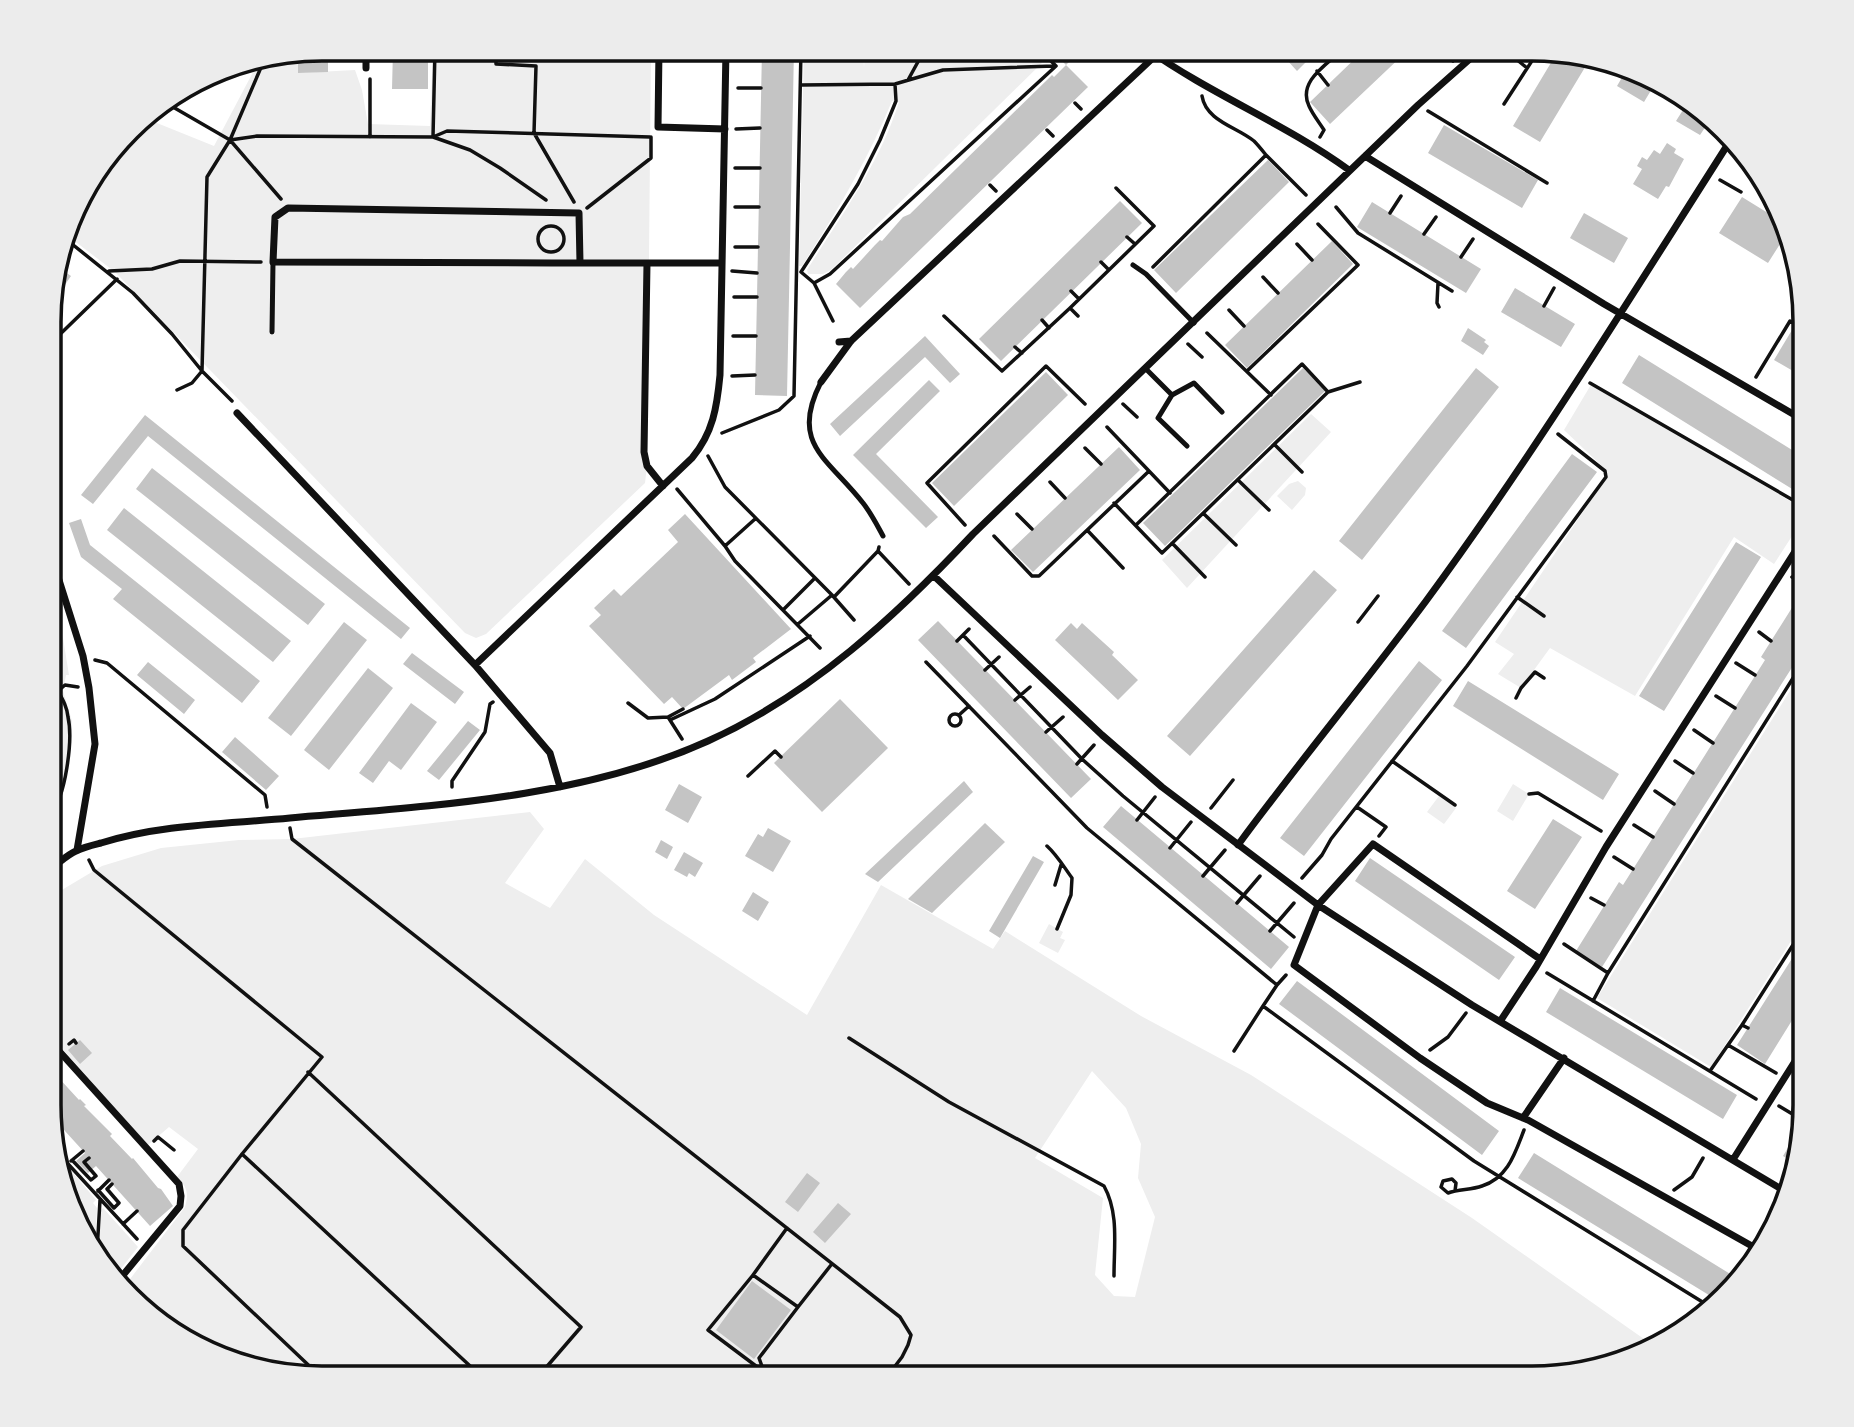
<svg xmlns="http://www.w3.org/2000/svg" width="1854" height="1427" font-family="'Nunito Sans',sans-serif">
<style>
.green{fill:#eee;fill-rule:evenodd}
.building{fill:#c4c4c4}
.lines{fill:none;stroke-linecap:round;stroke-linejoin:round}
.path{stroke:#111;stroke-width:3.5}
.service{stroke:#111;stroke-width:5}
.minor{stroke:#111;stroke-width:7}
.rim{fill:none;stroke:#111;stroke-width:3.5}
</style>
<rect width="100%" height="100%" fill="#fff"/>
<path class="green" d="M433,49h218l-4,417 -2,17 -159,151 -10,4 -11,-5 -350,-361 -47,-36 17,-50 57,-69 72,29 46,-87 38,-6v20l57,-3 7,20 6,34 62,2z
M804,49h59l1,19 1,-19h69l4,5 -2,-5h93l13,14 -211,207 -8,4h-15l-1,-4c34,-54 73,-107 92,-168l-7,-1c-25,61 -55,110 -90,165h-3z
M1592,383l213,127v6l-31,48 -40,-27 -99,159 -85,-48 -29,40 -23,-14 16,-20 -19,-12 113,-167 -3,-6 -41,-39z
M1311,414l20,18 -144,156 -25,-28z
M1298,481l8,7 -1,7 -13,15 -15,-14 12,-12z
M51,591l12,47 6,37h-3l-3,16 9,30 -1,28 -8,46 -13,37z
M1805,667v252l-94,148 -114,-69z
M1513,784l16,10 -16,27 -16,-10z
M1439,796l17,12 -12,16 -17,-12z
M530,812l14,17 -39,54 45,25 35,-49 69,56 153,100 74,-130 112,64 12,-18 136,85 110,59 221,143 172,121 -9,15 -103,24 -1227,-1 -87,-20 -64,-39 -14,-16 -3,2 -13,-17 61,-80c4,-14 2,-20 -8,-30l21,-28 -29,-22 -21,18 -98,-110v-138l52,-31 59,-18 78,-8 53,-1zM1092,1071l34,37 15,36 -3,34 17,39 -20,80 -21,-1 -19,-21 8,-77 -68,-40z
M1049,924l14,8 -3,6 5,2 -7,13 -19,-10z
M64,1162l32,38 -3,3 4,5 -2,41 -18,-23 -16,-60z
M103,1208l35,39 -22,28 -17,-21 2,-44z"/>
<path class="building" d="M322,49h6v23l-30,1v-20z
M393,49h35v40h-36z
M762,49h32l-7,347 -32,-1z
M1050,49h32l-16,16z
M1277,49h42l-22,22z
M1365,49h38l3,3 -76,72 -20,-22z
M1558,51l32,8 -50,83 -27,-16z
M1066,65l22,22 -228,221 -24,-24 10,-12 5,-5 2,2 22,-24 5,-5 2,1 21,-24 7,-3 137,-134 5,-5 2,2z
M1627,69l9,1 20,12 -12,20 -27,-16z
M1688,102l24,15 -12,18 -24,-14z
M1444,125l94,55 -16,28 -94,-55z
M1667,143l9,6 -2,4 10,6 -15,28 -3,-1 -8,13 -25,-15 9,-15 -5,-3 5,-9 5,3 7,-10 6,4z
M1268,160l21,22 -113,111 -22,-23z
M1742,197l39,24 4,15 -17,27 -49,-30z
M1120,201l22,22 -141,138 -22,-22z
M1372,202l109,67 -15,24 -109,-66z
M1584,213l44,25 -14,25 -44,-25z
M1332,241l21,23 -106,104 -22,-23z
M58,267l13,9 -20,29v-19z
M1515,288l60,36 -14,23 -60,-35z
M1468,328l18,12 -2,2 5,4 -6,9 -22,-14z
M1792,330l13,8v40l-31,-18z
M925,336l35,38 -10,9 -25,-26 -85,79 -10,-12z
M1639,355l166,103v21l-8,13 -175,-109z
M1303,368l22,23 -160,155 -22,-23z
M1476,368l23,19 -137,173 -23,-19z
M1046,372l22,23 -114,111 -22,-23z
M929,380l11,11 -64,63 62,63 -12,11 -73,-73z
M145,415l265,213 -9,11 -253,-203 -55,68 -12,-9z
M1119,447l21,23 -107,102 -22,-22z
M1572,454l25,18 -131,176 -24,-17z
M152,468l173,136 -17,21 -172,-136z
M124,508l167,133 -18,21 -166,-132z
M685,514l106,115 -38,29 3,4 -24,18 -3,-5 -46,34 -11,-12 -8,7 -75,-78 12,-11 -7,-7 20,-19 7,7 57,-54 -10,-12z
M81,519l9,26 170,136 -18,22 -129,-104 9,-10 -41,-32 -12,-34z
M1736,542l25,15 -97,154 -25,-15z
M1314,570l23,20 -147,166 -23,-20z
M1805,587v60l-203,320 -26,-16 43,-69 4,3 142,-225 -4,-3z
M938,621l153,158 -20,19 -153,-158z
M344,622l23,18 -76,96 -23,-18z
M1071,623l6,6 5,-6 32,29 -2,3 26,25 -20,20 -63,-60z
M412,653l52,39 -9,12 -52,-40z
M1419,661l23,19 -138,176 -24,-18z
M148,662l47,38 -11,14 -47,-39z
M368,668l25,20 -64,82 -25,-20z
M1468,681l151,93 -16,26 -150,-94z
M840,699l48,49 -66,64 -48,-49z
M411,703l26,19 -36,48 -12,-9 -16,22 -14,-10z
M468,721l12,9 -41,50 -12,-9z
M235,737l44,39 -13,14 -44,-38z
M964,781l9,11 -95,90 -13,-8z
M679,784l23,13 -14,26 -23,-13z
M1121,806l168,141 -18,22 -168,-142z
M1553,819l29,18 -47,72 -28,-18z
M985,823l20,19 -73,71 -24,-14z
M768,828l23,13 -18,31 -28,-16 13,-22 5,3z
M661,840l12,7 -6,12 -12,-7z
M684,852l19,11 -8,14 -6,-4 -2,4 -13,-7z
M1033,856l11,6 -44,76 -11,-7z
M1370,858l145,99 -16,23 -144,-99z
M753,892l16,10 -11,19 -16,-10z
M1805,938l-1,63 -39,63 -28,-19z
M1297,981l202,150 -17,24 -203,-151z
M1560,988l177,107 -14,24 -177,-107z
M80,1040l12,13 -12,11 -12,-14z
M50,1067l9,8 -2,1 22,24 1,-1 6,6 -2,1 28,28 -2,2 22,23 1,-1 25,30 3,1 12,17 -23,20 -54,-60 -8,7 -12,-12 9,-8 -31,-34 -4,4z
M1801,1126l2,2 -8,35 -12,-7z
M1534,1153l206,127 -3,5 -20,15 -199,-122z
M807,1173l13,10 -22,29 -13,-10z
M838,1203l13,11 -26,29 -12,-11z
M752,1281l39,29 -37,49 -38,-29z"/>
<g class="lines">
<path class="path" d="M435,49l-2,88 37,13 30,18 46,32
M496,49v15l40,2 -2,67 40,69
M1442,50l11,11
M1505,50l22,18
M1317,71l11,14
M1618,71l2,-5
M908,80l17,-31
M801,85l94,-1 48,-14 111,-4
M738,88h23
M1202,96c4,25 35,31 52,45 4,4 8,9 12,14
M166,103l64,37 51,59
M1075,103l6,6
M1504,104l35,-54
M1428,111l119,72
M736,129l24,-1
M1047,130l6,6
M370,137v-58
M1320,137l4,-7c-5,-8 -11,-15 -15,-24 -12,-25 19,-42 34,-57
M230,140l27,-4 176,1 14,-6 203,6
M735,168h25
M1720,180l21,12
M990,185l6,6
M735,207h24
M1336,207l22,26 94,58
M587,208l64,-50v-21
M1390,213l11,-17
M538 239a13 13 0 1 1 26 0a13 13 0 1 1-26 0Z
M1424,234l12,-17
M1127,237l8,7
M67,240l66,53 39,41 30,37 30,30
M1297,244l15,16
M735,247h23
M1461,257l12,-18
M1101,262l8,8
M1153,267l113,-112 40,40
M109,271l43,-2 28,-8 81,1
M732,271l25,2
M1263,277l15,16
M814,283l16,-9 226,-208 -17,-17
M1438,283l-1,20 2,4
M1071,291l8,8
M734,297h23
M1544,306l10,-18
M1070,308l8,8
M1229,310l15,16
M944,316l58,55 68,-63 84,-82 -38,-38
M1042,320l7,8
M833,321l-19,-38 -13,-11 57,-88 22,-44 16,-39 -1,-17
M1207,333l64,62
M733,336h23
M51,343l66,-64
M1188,344l14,13
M1015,347l7,6
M1247,371l111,-106 -40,-41
M732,376l23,-1
M1756,377l34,-56 15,9
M1590,383l215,124
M177,390l15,-7 10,-12 5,-194 23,-37 35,-82
M1328,392l32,-10
M1123,404l14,13
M1107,427l63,66
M722,433l57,-23 15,-14 7,-347
M1275,445l27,27
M1085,448l16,16
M708,456l17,31 107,108 22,25
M1239,481l30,29
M1050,482l15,16
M677,489l48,57
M1114,503l48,50 166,-161 -26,-28 -166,161
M1017,514l15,15
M1204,514l32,31
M755,519l-30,27 10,15 85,87
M965,525l-38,-42 119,-117 39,38
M1088,531l35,37
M994,536l38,40h7l109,-104
M1172,543l33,34
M879,547l-1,4 31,33
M1792,577l13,8
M834,597l44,-46
M1517,597l27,19
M784,609l30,-30
M1358,622l20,-26
M798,624l34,-29
M1759,632l12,9
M963,635l119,124 41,37 171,141
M957,641l12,-12
M95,660l12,3 158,132 2,12
M926,662l161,166 190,157 9,-10
M1736,663l19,12
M985,670l14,-13
M51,685l7,6 7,-6 13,2
M1716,696l19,12
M1516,698l5,-10 14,-16 9,6
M1015,700l15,-13
M628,703l20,15 20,-1 14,22
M949 720a6 6 0 1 1 12 0a6 6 0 1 1-12 0Z
M959,715l10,-9
M668,717l15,-8
M670,720l45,-21 95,-63
M1694,730l19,13
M1046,732l17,-15
M1392,761l63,44
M1675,761l18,12
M1077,764l17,-19
M748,776l27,-25 6,6
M452,787v-6l33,-49 5,-28 3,-2
M1655,791l19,13
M1529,794l9,-1 63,38
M1357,807l29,20 -7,9
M1211,808l22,-28
M50,814c16,-16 23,-75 18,-97 -1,-10 -5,-17 -10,-26
M1137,820l18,-23
M1634,825l19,12
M290,828l2,11 608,478 11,18 -3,10 -6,12 -16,21
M1047,846c10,9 17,21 25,32l-1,17 -14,34
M1170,848l21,-26
M1614,857l19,12
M89,860l5,10 228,187 -80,97 -59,76v16l138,131
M1203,876l22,-26
M1302,878l20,-23 9,-16 136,-173 139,-189 -1,-6 -47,-37
M1055,885l6,-20
M1591,898l13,7
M1237,903l23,-27
M1270,931l24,-28
M1564,944l44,29 197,-314
M1547,973l209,126
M1277,985l-14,21 211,155 235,145
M1593,1001l15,-28
M1797,1013l7,5
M1742,1025l63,-99
M1748,1028l-6,-3 -14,20 48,28
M849,1038l100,64 155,84c15,27 10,59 10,90
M69,1044l5,-4 2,3
M1430,1050l18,-13 18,-24
M1234,1051l29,-45
M1710,1071l18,-26
M308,1072l273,255 -44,51
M1794,1085l10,6
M1779,1106l25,15
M50,1119l2,-2
M51,1128l6,-5
M154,1141l4,-4 16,13
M58,1153l79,86
M242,1154l241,224
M72,1160l19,20 5,-4 -12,-14 5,-4
M71,1161l12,-10
M98,1190l16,18 5,-5 -12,-14 5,-5
M1674,1190l18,-13 11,-19
M98,1191l11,-11
M1455,1191l1,-8 -4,-4 -9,2 -2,6 7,6c11,-4 23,-3 34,-7 26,-8 33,-33 42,-56
M123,1224l14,-13
M97,1252l3,-52
M753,1275l45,32 -39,51 4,11
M798,1307l33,-42
M772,1378l-64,-48 45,-55 34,-47"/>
<path class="service" d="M1133,265l13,9 48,49
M272,332l1,-70
M1146,369l26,26 -14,23 29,28
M821,382c-32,62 7,76 42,121 8,10 14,22 20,33
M1172,395l22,-12 28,29"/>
<path class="minor" d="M366,49v19
M659,49l-1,78 67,2
M1147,49c65,46 139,75 202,121
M1365,156l239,148 201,117
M580,263l-1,-50 -291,-5 -13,9 -2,45 279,1c57,0 114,0 170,0
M647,263l-3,189 3,14 16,20
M839,342l12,-1
M821,382l30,-41 305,-286
M237,413l238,252 75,88 10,34
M51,561l8,19 24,76 6,32 6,56 -18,106
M934,576l168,159 60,52 156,118 154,100 316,188
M475,665l217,-207c21,-25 25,-51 28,-83l6,-326
M1238,845c61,-83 127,-162 188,-244 109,-148 205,-305 304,-460
M50,869c9,-6 17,-14 26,-18 8,-4 17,-6 25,-8 60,-19 126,-19 189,-25 138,-12 290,-19 418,-77 104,-47 188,-125 265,-207l445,-429 62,-55
M1540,959l-167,-115 -55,61 -24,60 126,93 67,45 41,17 231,130
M1501,1020l35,-53 70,-120 199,-311
M50,1041l129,143 2,12 -1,10 -61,74
M1523,1118l41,-60
M1734,1158l70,-111"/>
</g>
<path d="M0 0H1854V1427H0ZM322 61H1532A261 261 0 0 1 1793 322V1105A261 261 0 0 1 1532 1366H322A261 261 0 0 1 61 1105V322A261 261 0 0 1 322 61Z" fill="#ececec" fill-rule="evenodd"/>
<path class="rim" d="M322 61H1532A261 261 0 0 1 1793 322V1105A261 261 0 0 1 1532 1366H322A261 261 0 0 1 61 1105V322A261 261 0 0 1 322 61Z"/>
</svg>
